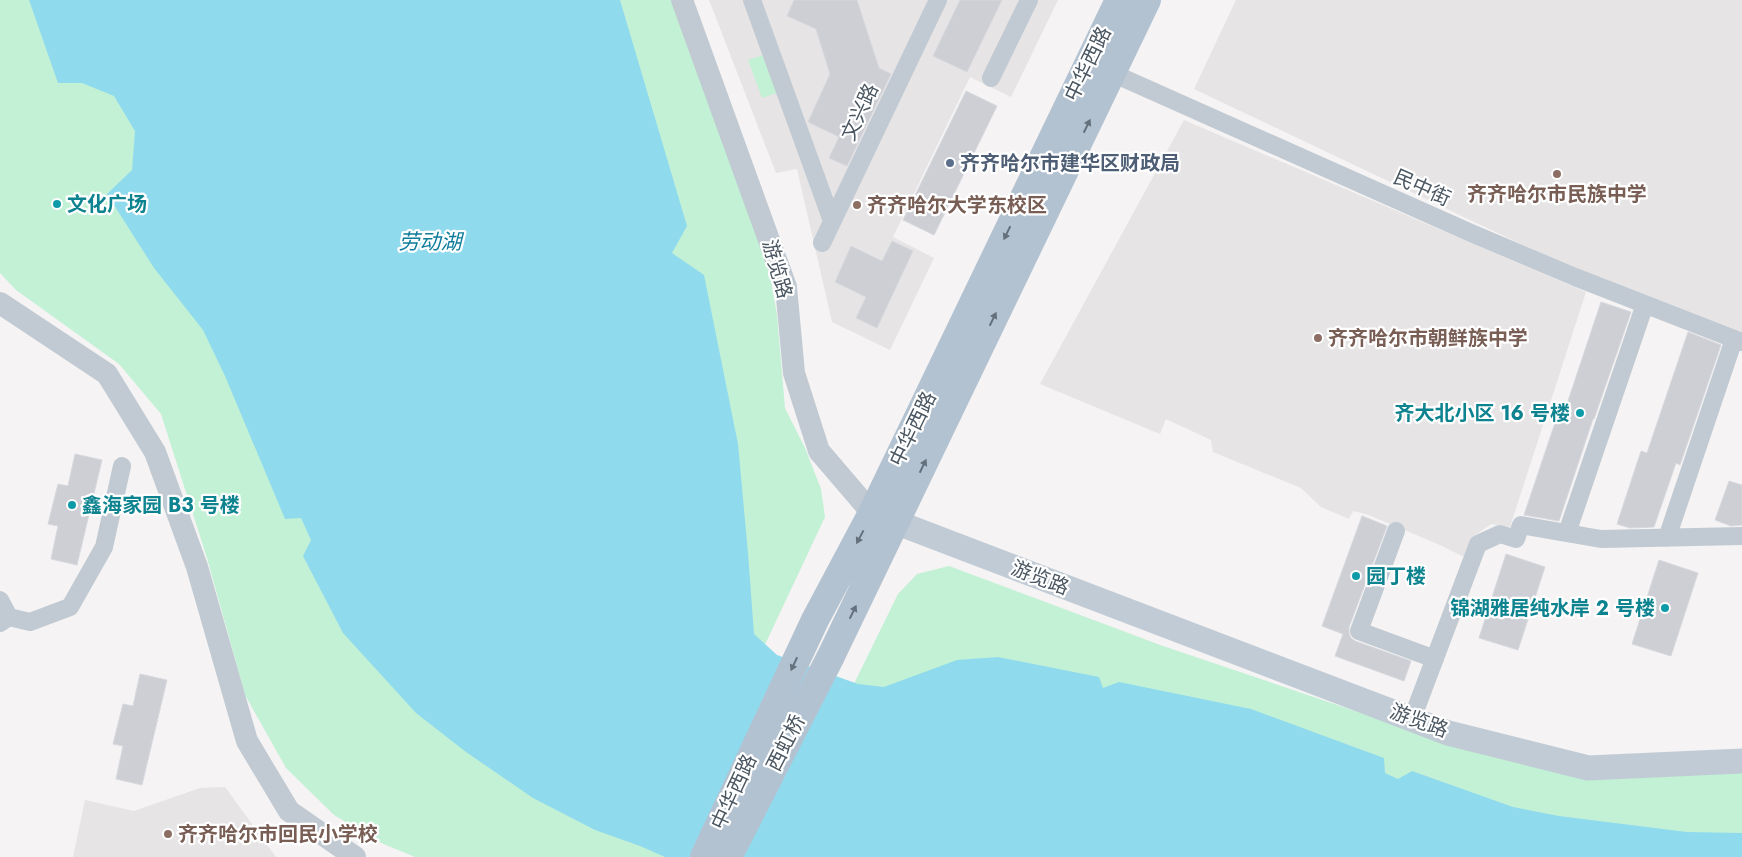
<svg xmlns="http://www.w3.org/2000/svg" width="1742" height="857" font-family="Jost,'Noto Sans SC',sans-serif">
<style>
.education{fill:#e6e4e5}
.green{fill:#c3f1d5}
.water{fill:#90daee}
.building{fill:#cdcfd5;stroke:#d7d9de}
.lines{fill:none;stroke-linecap:round;stroke-linejoin:round}
.minor{stroke:#c1cad2;stroke-width:18}
.tertiary{stroke:#c1cad2;stroke-width:22}
.secondary{stroke:#c1cbd6;stroke-width:25}
.primary{stroke:#b3c2d1;stroke-width:28}
.oneway{fill:#64717d}
.service-dot{fill:#5c6f8a;stroke:#fff;stroke-width:2}
.education-dot{fill:#8d6e63;stroke:#fff;stroke-width:2}
.culture-dot{fill:#0f9aa8;stroke:#fff;stroke-width:2}
.labels{text-anchor:middle;dominant-baseline:central;stroke-width:4.5;stroke-linejoin:round;paint-order:stroke}
.street-label{font-size:20px;fill:#4a5661;stroke:#fff}
.service-label{font-size:20px;font-weight:bold;fill:#4e5e75;stroke:#fff;text-anchor:start}
.education-label{font-size:20px;font-weight:bold;fill:#785e54;stroke:#fff;text-anchor:start}
.culture-label{font-size:20px;font-weight:bold;fill:#0d838f;stroke:#fff;text-anchor:start}
.water-label{font-size:21px;font-style:italic;fill:#0c7c9b;stroke:#fff}
</style>
<rect width="100%" height="100%" fill="#f5f3f3"/>
<path class="education" d="M709,0h349l-47,97 -41,-20 -77,160 41,21 -44,92 -58,-28 -35,-153 -21,4z
M1236,0h506v332l-192,-74 -356,-169z
M1184,120l402,172 -76,235 -19,-3 -20,14 -7,19 -24,-12 -74,-31 -13,-3 -4,8 -28,-12 -20,-19 -88,-36 -2,-12 -45,-21 -6,15 -120,-50z
M225,787l51,70h-203l12,-57 49,11 66,-23z"/>
<path class="green" d="M0,0h672l95,258 10,57 8,93 20,40 16,41 4,28 -160,340h-250l-34,-14 -47,-28 -48,-47 -41,-73 -38,-137 -46,-144 -42,-50 -103,-74 -16,-17z
M769,53l13,38 -20,7 -14,-38z
M949,566l214,80 272,92 149,35 158,-2v86h-973l129,-263 19,-20z"/>
<path class="water" d="M29,0h591l67,226 -15,27 32,22 34,169 10,109 6,81 23,21 81,29 26,3 73,-27 41,-3 101,20 4,11 16,-6 132,27 133,49 1,15 13,6 14,-8 101,36 46,9 128,16 55,1v24h-1077l-25,-11 -45,-16 -62,-32 -67,-46 -50,-39 -73,-80 -40,-77 8,-16 -10,-22 -16,1 -60,-143 -22,-46 -49,-62 -47,-74 25,-24 3,-39 -21,-35 -32,-13h-24z"/>
<path class="building" d="M794,0h63l22,68 12,6 -44,92 -18,-8 10,-21 -31,-15 22,-48 -14,-45 -29,-13z
M960,0h42l-35,72 -34,-16z
M966,91l31,15 -63,129 -31,-15z
M892,241l21,10 -36,77 -21,-10 10,-21 -31,-15 16,-36 31,15z
M1601,302l30,10 -37,107h-1l-34,102 -35,-6 37,-110 5,2z
M1688,332l33,13 -41,120 -4,-2 -22,64 -24,1 -13,-4 24,-73 6,2z
M75,454l27,6 -25,105 -26,-6 7,-33 -10,-2 10,-40 10,2z
M1729,481l13,4v40l-11,1 -16,-6z
M1362,516l25,10 -38,101v6l2,5 4,3 56,20 -7,20 -69,-25 8,-22 -21,-8z
M1506,554l39,13 -27,83 -39,-12z
M1659,560l39,13 -27,83 -39,-12z
M140,674l27,6 -25,105 -26,-6 7,-33 -10,-2 10,-40 10,2z"/>
<g class="lines">
<path class="minor" d="M752,0l80,221
M1103,69l368,164 104,44 167,65
M991,78l38,-78
M822,243l116,-243
M1396,531l-37,100 76,28
M1567,533l78,-229
M1667,538l67,-199
M0,600l9,17 -9,6
M9,617l21,5 40,-15 34,-60 18,-81
M1412,719l66,-175 22,-10 16,5 5,-14 80,14 141,-3"/>
<path class="tertiary" d="M682,0l104,287 8,86 25,78 53,62
M0,303l107,71 48,78 42,115 50,174 42,70 66,46"/>
<path class="secondary" d="M877,515l571,218 140,35 154,-7"/>
<path class="primary" d="M704,857l111,-237 57,-107 247,-513
M728,857l103,-201 316,-656"/>
</g>
<defs><path id="oneway-solid" d="M-6-.8H1V-3.2L6.5 0L1 3.2V.8H-6Z" transform="scale(1.25)"/></defs>
<g class="oneway">
<use href="#oneway-solid" transform="translate(1087 126) rotate(-64)"/>
<use href="#oneway-solid" transform="translate(1007 233) rotate(116)"/>
<use href="#oneway-solid" transform="translate(993 319) rotate(-64)"/>
<use href="#oneway-solid" transform="translate(923 466) rotate(-64)"/>
<use href="#oneway-solid" transform="translate(860 537) rotate(118)"/>
<use href="#oneway-solid" transform="translate(853 612) rotate(-64)"/>
<use href="#oneway-solid" transform="translate(794 664) rotate(115)"/>
</g>
<circle class="service-dot" cx="950" cy="163" r="5"/>
<g class="education-dot">
<circle cx="1557" cy="174" r="5"/>
<circle cx="857" cy="205" r="5"/>
<circle cx="1318" cy="338" r="5"/>
<circle cx="168" cy="834" r="5"/>
</g>
<g class="culture-dot">
<circle cx="57" cy="204" r="5"/>
<circle cx="1580" cy="413" r="5"/>
<circle cx="72" cy="505" r="5"/>
<circle cx="1356" cy="576" r="5"/>
<circle cx="1665" cy="608" r="5"/>
</g>
<g class="labels">
<g class="street-label">
<text transform="translate(1088 64) rotate(-64)">中华西路</text>
<text transform="translate(860 112) rotate(-65)">文兴路</text>
<text transform="translate(1422 188) rotate(24)">民中街</text>
<text transform="translate(777 269) rotate(74)">游览路</text>
<text transform="translate(913 429) rotate(-64)">中华西路</text>
<text transform="translate(1040 578) rotate(21)">游览路</text>
<text transform="translate(1419 721) rotate(20)">游览路</text>
<text transform="translate(786 743) rotate(-63)">西虹桥</text>
<text transform="translate(734 792) rotate(-65)">中华西路</text>
</g>
<g class="service-label">
<text x="960" y="163">齐齐哈尔市建华区财政局</text>
</g>
<g class="education-label">
<text x="1557" y="194" text-anchor="middle">齐齐哈尔市民族中学</text>
<text x="867" y="205">齐齐哈尔大学东校区</text>
<text x="1328" y="338">齐齐哈尔市朝鲜族中学</text>
<text x="178" y="834">齐齐哈尔市回民小学校</text>
</g>
<g class="culture-label">
<text x="67" y="204">文化广场</text>
<text x="1570" y="413" text-anchor="end">齐大北小区 16 号楼</text>
<text x="82" y="505">鑫海家园 B3 号楼</text>
<text x="1366" y="576">园丁楼</text>
<text x="1655" y="608" text-anchor="end">锦湖雅居纯水岸 2 号楼</text>
</g>
<g class="water-label">
<text x="430" y="242">劳动湖</text>
</g>
</g>
</svg>
